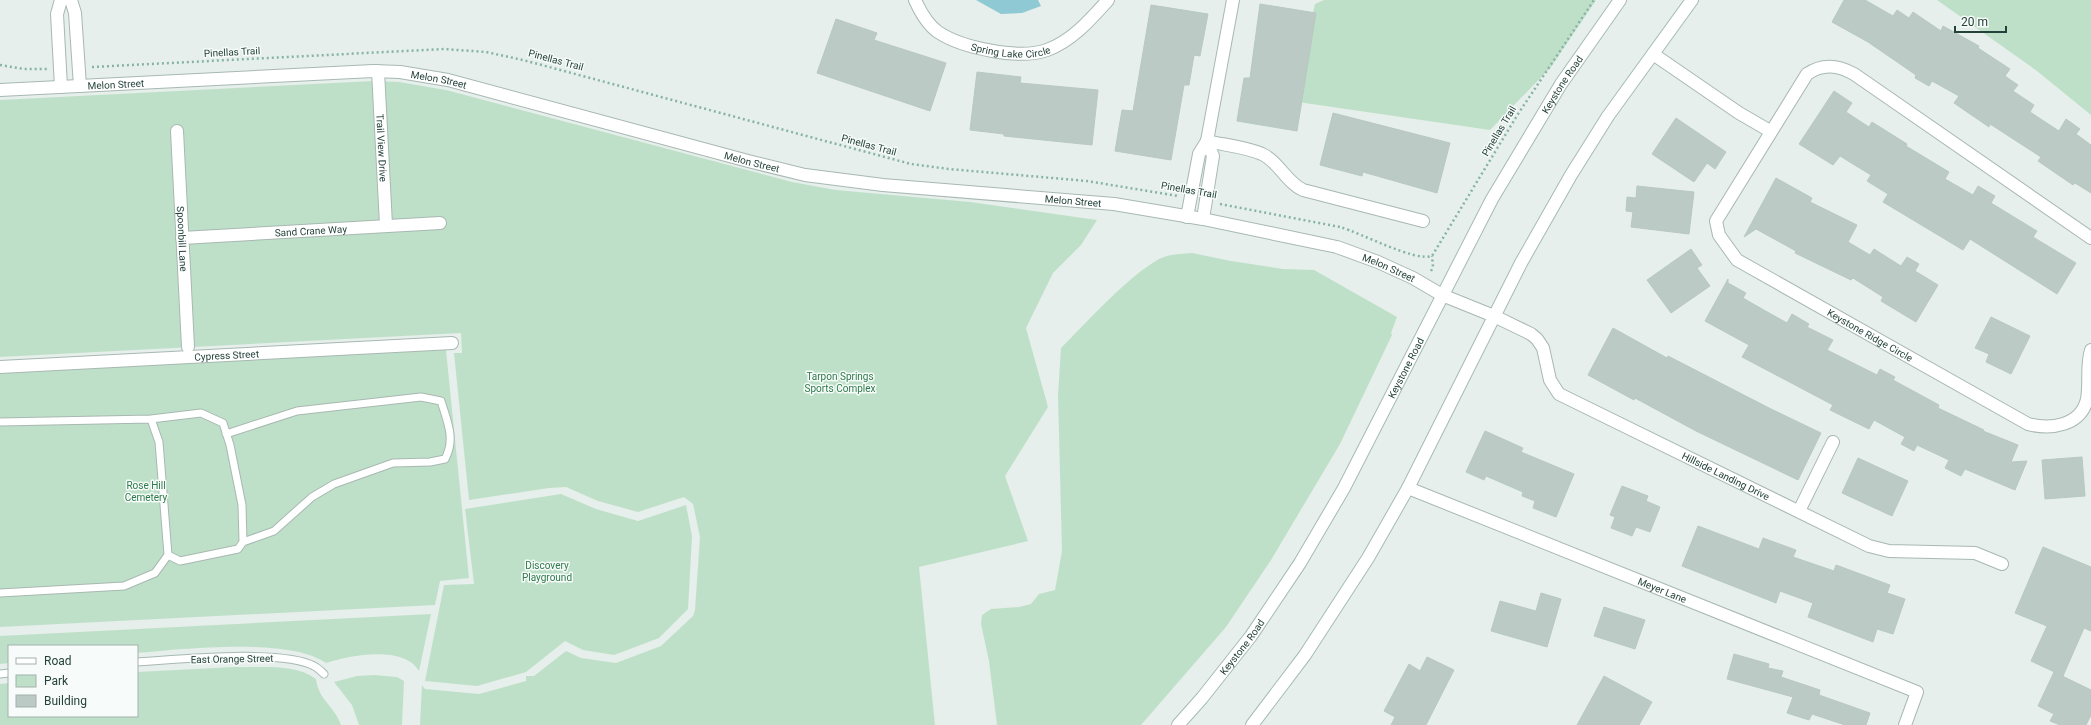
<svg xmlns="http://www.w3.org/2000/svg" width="2091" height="725" font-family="Roboto,sans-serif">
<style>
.green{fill:#bfe0c8}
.water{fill:#8ec9d4}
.building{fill:#bbcac4;stroke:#b8c9c2}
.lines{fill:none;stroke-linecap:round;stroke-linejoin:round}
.service-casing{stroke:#a8b8b2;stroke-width:9}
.minor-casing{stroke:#a8b8b2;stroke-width:14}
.secondary-casing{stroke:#a4bbb3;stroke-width:14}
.path{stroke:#86b3a5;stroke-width:2.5;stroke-dasharray:2 3;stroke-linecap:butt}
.service{stroke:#fff;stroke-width:7}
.minor{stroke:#fff;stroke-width:12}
.secondary{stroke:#fff;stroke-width:12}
.labels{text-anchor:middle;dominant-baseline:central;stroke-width:3;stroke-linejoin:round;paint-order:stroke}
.street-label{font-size:10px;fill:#24423a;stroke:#f7fbf9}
.park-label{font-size:10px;fill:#2d7a4b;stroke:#f7fbf9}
</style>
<rect width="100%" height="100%" fill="#e6efeb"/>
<path class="green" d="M1324,0h272l-45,67 -61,63 -192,-28 3,-38 14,-60z
M1937,0h154v115l-54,-44z
M373,81l26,1 47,8 346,92 44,8 134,12 127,18 -16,25 -28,28 -27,55 22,79 -43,69 23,65 -109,26 16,158h-515l2,-40 3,4 54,5 47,-13v-5h8l32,-25 15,7 35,5 45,-17 32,-30 2,-6 5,-73 -7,-33 -9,-7 -46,15 -40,-11 -32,-14 -17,1 -80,12 -15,-147h8l-1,-20 -461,24v-257z
M1192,253l39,8 52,8 31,1 83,47 -6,16 1,2 -52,109 -69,116 -45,67 -85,98h-144l-8,-64 -8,-37 1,-9 9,-6 28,-2 12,-3 8,-10 16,-4 7,-39 -4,-155 3,-48c27,-27 66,-71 98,-89 10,-5 22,-5 33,-6z
M446,350l23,228 -29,3 -5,24 -435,22v-258z
M561,494l35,15 42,12 48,-16 6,31 -4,73 -29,29 -45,17 -31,-5 -18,-9 -39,31 -49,14 -52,-5 19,-96 30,-1 -9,-75z
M431,614l-12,57c-15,-26 -69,-16 -93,-8 -37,-26 -143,-14 -189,-10v-7h-128v17l-9,1v-28z
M234,667c25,1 61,-4 82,12 3,22 18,26 25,46h-341v-41l9,-1v33h128v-44z
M374,675l23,2 7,4 -2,44h-43l-7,-20 -18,-23 23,-6z"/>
<path class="water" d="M976,0h62l3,6 -19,7 -21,1z"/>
<path class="building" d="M1844,0h21l28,16 4,-6 12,8 4,-6 28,19 2,-5 36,20 -1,2 32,21 -5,7 13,9 -5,6 21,14 -4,7 29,19 7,-12 14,10 -4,5 15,11v48l-16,-10 -2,2 -35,-24 3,-4 -51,-33 -1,3 -35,-24 5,-7 -27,-15 -3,5 -14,-8 1,-3 -48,-33 -36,-20z
M1260,4l56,9 -19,118 -60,-10 7,-43h6z
M1151,5l57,9 -8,42 -6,-1 -5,30h-5l-13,75 -56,-9 7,-41 11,1z
M836,19l41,14 -3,7 72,23 -16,48 -113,-38z
M977,72l44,5 -1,6 78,7 -6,55 -88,-9v-2l-34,-4z
M1834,91l18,12 -6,9 23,15 3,-5 35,22 -1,2 43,26 -4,7 28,16 5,-9 17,10 -4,7 46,28 -4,6 43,26 -19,31 -87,-55 -7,11 -80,-48 5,-8 -21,-13 4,-6 -31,-19 -7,9 -34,-21z
M1333,113l117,30 -13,50 -74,-21 -1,4 -42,-11z
M1676,118l50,34 -11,17 -8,-6 -13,19 -42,-28z
M1776,178l36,20 -2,4 47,23 -9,17 22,13 4,-6 27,17 6,-9 12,7 -4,7 23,14 -22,37 -35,-21 2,-4 -30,-19 -2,2 -56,-27 1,-2 -40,-22 -12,8z
M1637,186l57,6 -5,42 -58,-7 2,-15 -7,-1 1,-14 9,1z
M1691,249l11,16 -5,3 13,18 -39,27 -24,-33z
M1728,279v4l18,10 -3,5 19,11 25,14 5,-9 17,10 -2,3 26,13 -6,10 50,25 3,-6 15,8 -2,3 46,25 -1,3 46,22 -1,1 35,14 -7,17 16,-1 -12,29 -50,-21 -4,7 -16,-8 4,-8 -32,-15 -3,6 -13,-7 4,-7 -31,-17 -5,9 -39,-19 3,-5 -91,-48 7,-12 -44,-24z
M1991,317l39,19 -19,38 -25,-12 3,-8 -14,-6z
M1613,328l54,30 1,-2 103,53 50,24 -23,47 -102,-49 -61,-33 -1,2 -46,-25z
M1485,431l38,17 -2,4 53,22 -18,43 -23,-9 2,-7 -13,-5 1,-4 -37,-16 -2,4 -18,-8z
M2082,457l3,39 -40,3 -3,-39z
M1858,458l50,23 -16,35 -50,-23z
M1622,486l26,10 -2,5 14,6 -10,25 -14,-5 -4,9 -21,-8 4,-11 -5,-2z
M1698,526l61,23 4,-11 33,12 -3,7 41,14 2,-6 54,20 -3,8 18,6 -12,35 -16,-5 -4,13 -65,-25 5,-14 -33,-12 -4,12 -94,-37z
M2043,547l48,20v64l-7,-3 -21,48 -32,-15 16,-35 -32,-13z
M1541,593l20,6 -14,48 -56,-16 9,-30 36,10z
M1604,607l41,13 -10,29 -41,-13z
M1734,654l35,10 -1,4 15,3 -2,6 39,13 -1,5 51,18 -4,12h-21l-33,-11 -3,6 -22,-7 6,-16 -66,-18z
M1427,657l27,13 -28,55h-35l4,-8 -11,-6 25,-47 11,7z
M2054,672l37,18v25l-5,10h-26l-10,-4 4,-7 -16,-8z
M1604,676l48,26 -13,23h-62z"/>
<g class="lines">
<g class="service-casing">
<path id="service" d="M151,419l50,-6 22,10 7,22 12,60 1,37 -5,7 -58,12 -12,-6
M0,422l151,-3 8,23 9,113 -13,18 -31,13 -124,7
M226,434l71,-23 124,-14 20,4c6,20 15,38 4,58l-15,3 -37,1 -59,21 -22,13 -38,34 -31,11
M137,662c38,-3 146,-13 177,4 4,2 7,5 10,8
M0,674l9,-1"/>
</g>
<g class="minor-casing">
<g id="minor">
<path d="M61,0l-4,14 4,73"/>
<path d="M71,0l4,13 5,73"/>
<path id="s1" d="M915,0c5,11 13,25 23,32 24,16 82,28 109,18 25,-9 44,-31 61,-50"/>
<path d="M1653,54l86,59 31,18"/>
<path id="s2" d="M378,71l8,154"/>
<path id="s3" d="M0,90l373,-19 27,1 48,8 300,81 57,14 78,10 231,19 89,15 134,28 41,15 35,16 29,17 52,21 37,18 6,5 6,9 7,32 9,14 310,152 20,5 86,2 27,11"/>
<path id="s4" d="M177,131l11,216"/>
<path d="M1207,141c17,4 39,6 55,13 17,8 24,28 41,36l120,31"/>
<path d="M1187,217l12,-63 8,-13 26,-141"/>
<path d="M1203,219l10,-63 -6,-15"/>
<path id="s5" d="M182,238l258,-15"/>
<path id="s6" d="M2091,238l-237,-164c-16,-9 -31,-11 -47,0l-91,147 3,14 18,25 291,164c22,6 53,2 59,-25 3,-16 -1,-33 4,-49"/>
<path id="s7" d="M0,367l452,-24"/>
<path id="s8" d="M1408,488l509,204 -12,33"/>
<path d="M1799,511l34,-69"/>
</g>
</g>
<g class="secondary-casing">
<g id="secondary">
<path id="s9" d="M1178,725l24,-27 49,-62 49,-73 44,-75 148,-289 69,-115 59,-84"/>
<path d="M1252,725l53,-70 63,-97 40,-70 113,-225 50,-88 37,-59 84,-116"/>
</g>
</g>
<path class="path" d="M0,65l24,4h23
M92,67l352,-18 42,3 37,8 388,104 38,5 138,12 91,15
M1220,204l120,23c21,6 75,35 92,29l86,-142 76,-114
M1431,271l2,-4 -1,-11"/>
<use href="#service" class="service"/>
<use href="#minor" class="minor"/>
<use href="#secondary" class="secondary"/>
</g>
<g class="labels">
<g class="street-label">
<text stroke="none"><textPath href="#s1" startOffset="116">Spring Lake Circle</textPath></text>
<text transform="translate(232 52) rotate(-3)">Pinellas Trail</text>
<text transform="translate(556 60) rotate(15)">Pinellas Trail</text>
<text stroke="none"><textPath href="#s3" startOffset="440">Melon Street</textPath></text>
<text stroke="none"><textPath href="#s3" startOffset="116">Melon Street</textPath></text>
<text stroke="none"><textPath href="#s9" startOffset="749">Keystone Road</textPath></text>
<text transform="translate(1499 131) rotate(-59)">Pinellas Trail</text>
<text transform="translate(869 145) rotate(15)">Pinellas Trail</text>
<text stroke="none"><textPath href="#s2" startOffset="77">Trail View Drive</textPath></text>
<text stroke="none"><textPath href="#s3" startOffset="764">Melon Street</textPath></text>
<text transform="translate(1189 190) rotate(10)">Pinellas Trail</text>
<text stroke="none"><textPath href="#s3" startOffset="1088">Melon Street</textPath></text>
<text stroke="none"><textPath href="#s5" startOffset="129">Sand Crane Way</textPath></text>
<text stroke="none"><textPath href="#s4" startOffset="108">Spoonbill Lane</textPath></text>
<text stroke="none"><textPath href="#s3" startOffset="1412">Melon Street</textPath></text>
<text stroke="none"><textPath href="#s6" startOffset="709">Keystone Ridge Circle</textPath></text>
<text stroke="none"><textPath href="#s7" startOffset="227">Cypress Street</textPath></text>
<text stroke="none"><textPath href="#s9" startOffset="425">Keystone Road</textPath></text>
<text stroke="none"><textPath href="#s3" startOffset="1823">Hillside Landing Drive</textPath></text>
<text stroke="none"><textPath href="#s8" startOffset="274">Meyer Lane</textPath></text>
<text stroke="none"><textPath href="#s9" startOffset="101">Keystone Road</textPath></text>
<text transform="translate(232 659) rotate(-1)">East Orange Street</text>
</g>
<g class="park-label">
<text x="840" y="376">Tarpon Springs<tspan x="840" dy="12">Sports Complex</tspan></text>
<text x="146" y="485">Rose Hill<tspan x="146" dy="12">Cemetery</tspan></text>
<text x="547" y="565">Discovery<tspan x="547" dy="12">Playground</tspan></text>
</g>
</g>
<rect x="8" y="645" width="130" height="72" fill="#f7fbf9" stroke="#a3b1ad"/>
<rect x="16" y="658" width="20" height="6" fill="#ffffff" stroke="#a3b1ad"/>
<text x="44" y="665" font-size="12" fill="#24423a">Road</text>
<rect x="16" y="675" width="20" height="12" fill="#bfe0c8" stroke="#a3b1ad"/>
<text x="44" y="685" font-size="12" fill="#24423a">Park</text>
<rect x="16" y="695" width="20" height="12" fill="#bbcac4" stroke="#a3b1ad"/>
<text x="44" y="705" font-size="12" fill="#24423a">Building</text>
<path d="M1955 26v6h51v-6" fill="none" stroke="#24423a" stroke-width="2"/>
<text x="1961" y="26" font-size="12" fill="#24423a" stroke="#f7fbf9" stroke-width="3" paint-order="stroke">20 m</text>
</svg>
